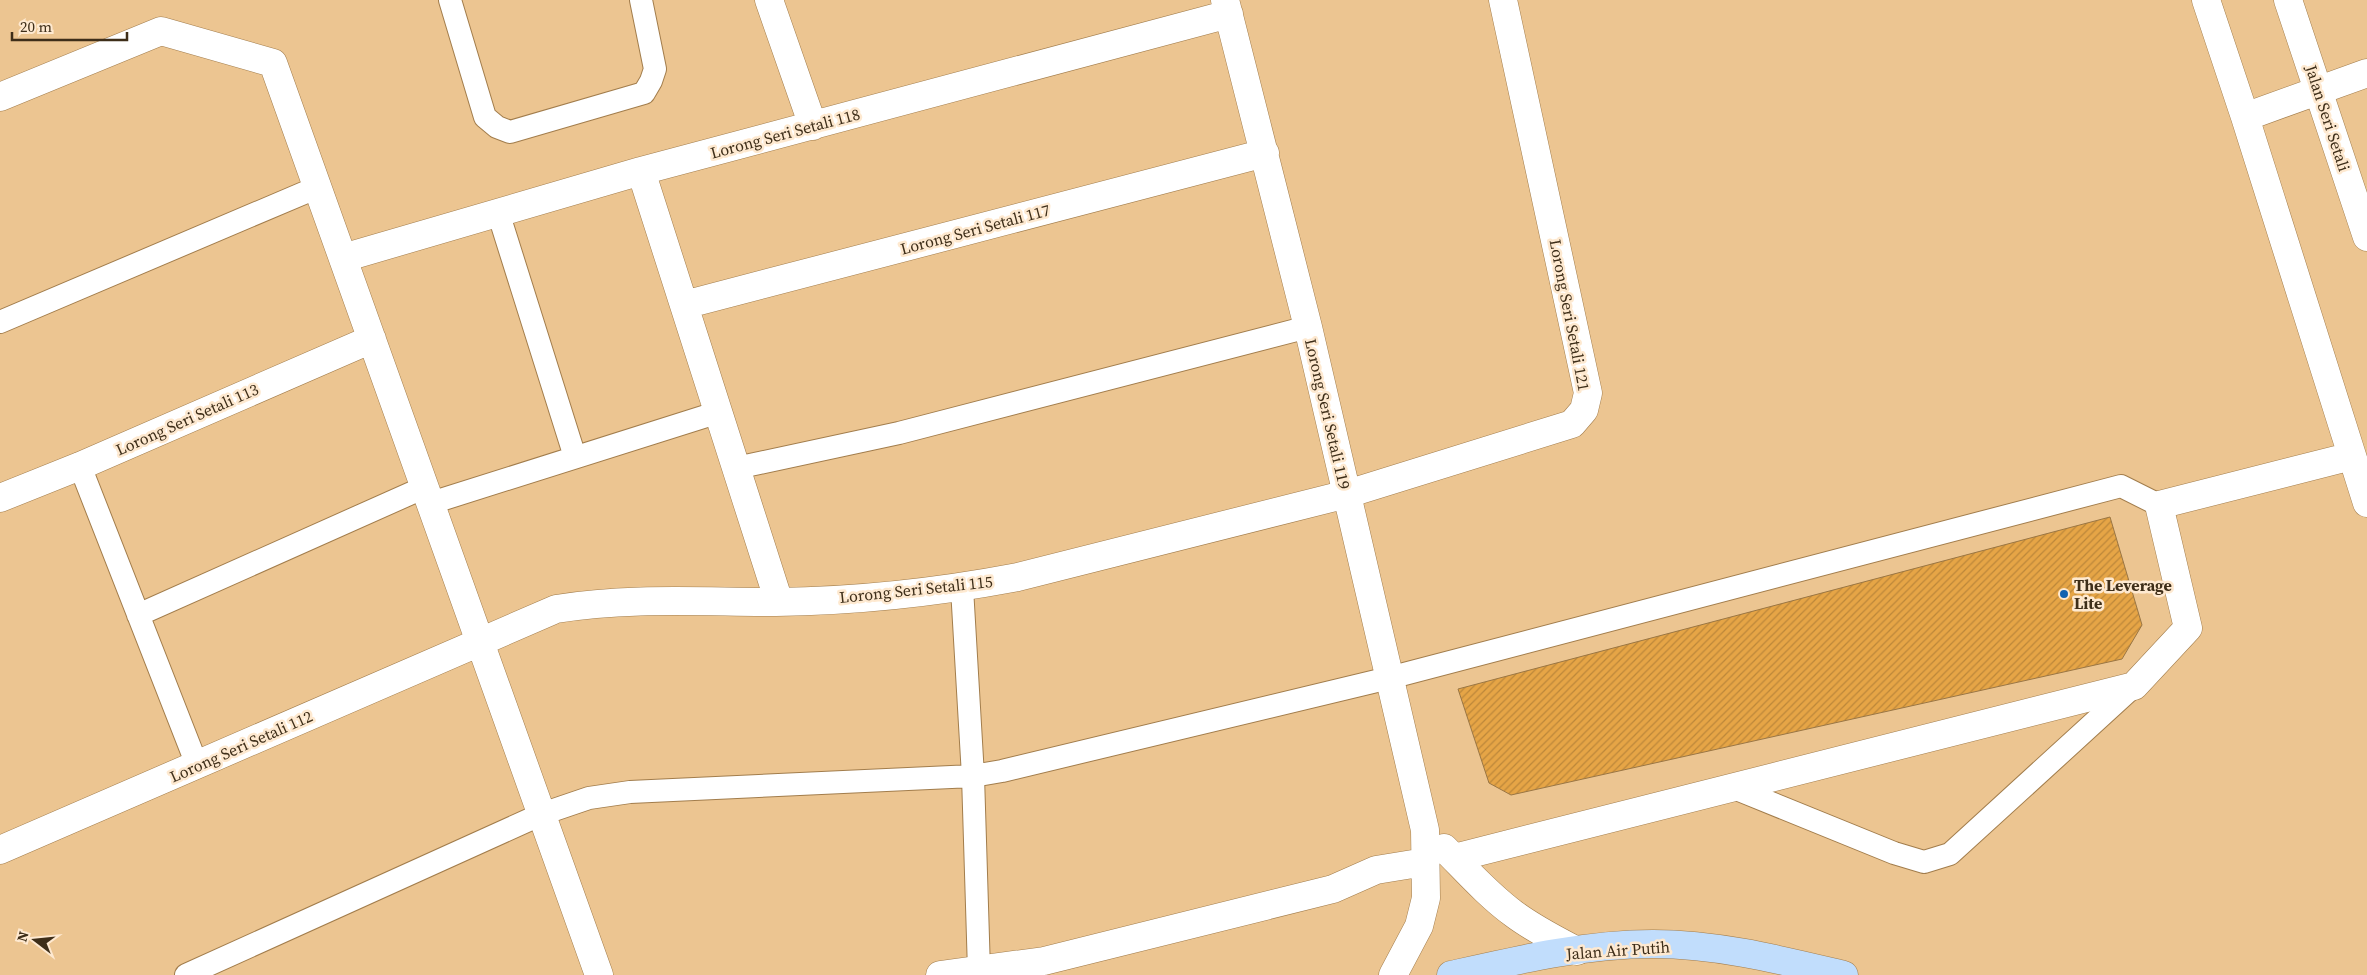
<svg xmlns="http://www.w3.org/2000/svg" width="2367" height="975" font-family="'Source Serif 4',serif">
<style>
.building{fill:url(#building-hatch);stroke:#9a7644}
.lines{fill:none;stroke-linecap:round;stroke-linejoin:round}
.lane-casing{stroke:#a27d4c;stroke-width:24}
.street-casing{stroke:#a27d4c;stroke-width:29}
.secondary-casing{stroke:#a27d4c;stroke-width:29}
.lane{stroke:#fff;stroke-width:22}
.street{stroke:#fff;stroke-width:28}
.secondary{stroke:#c1ddfc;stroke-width:28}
.poi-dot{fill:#1262b0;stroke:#fee9d0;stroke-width:2}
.labels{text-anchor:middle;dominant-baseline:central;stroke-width:5;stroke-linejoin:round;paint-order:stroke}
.street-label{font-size:16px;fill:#3e2e19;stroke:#fee9d0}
.poi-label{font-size:16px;font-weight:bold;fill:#3e2e19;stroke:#fee9d0;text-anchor:start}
</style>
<defs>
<pattern id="building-hatch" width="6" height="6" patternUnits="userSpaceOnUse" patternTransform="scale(1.25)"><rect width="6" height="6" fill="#e6a546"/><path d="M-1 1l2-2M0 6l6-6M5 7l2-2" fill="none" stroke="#bc873a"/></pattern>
</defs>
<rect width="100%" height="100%" fill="#ecc591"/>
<path class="building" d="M2110,517l32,108 -20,34 -611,136 -22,-12 -31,-94z"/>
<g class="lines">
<g class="lane-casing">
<path id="lane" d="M450,0l35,117 12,10 13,5 134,-39 7,-12 4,-12 -14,-69
M498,212l77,245
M0,322l318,-135
M80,466l117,299
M736,468l163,-35 409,-106
M431,503l288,-91
M962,588l11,188 6,195
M138,615l287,-128
M1734,788l160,65 30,9 26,-8 184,-168
M186,975l356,-161 47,-16 41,-6 343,-16 29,-5 387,-93 732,-192 38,19"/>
</g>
<g class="street-casing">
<path id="street" d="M769,0l44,126
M1225,0l83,327 117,503 1,68 -7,28 -26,49
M2206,0l39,117 122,386
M2288,0l79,237
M0,97l161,-66 112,32 326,912
M2245,117l122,-44
M641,171l138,431
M343,258l298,-87 588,-157
M684,305l581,-152
M0,498l80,-32 292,-127
M1444,848c23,23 44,47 70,66 20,15 42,26 63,37
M0,850l556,-241c72,-12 146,-7 220,-7 80,-1 163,-10 242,-25l329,-83 225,-70 12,-14 4,-17 -85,-393
M1454,858l680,-172 54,-58 -29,-123 193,-49
M940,975l104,-14 289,-72 43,-19 49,-8"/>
</g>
<g class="secondary-casing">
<path id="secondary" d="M1451,975c66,-15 134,-31 202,-31 65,0 128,16 191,31"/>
</g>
<use href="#lane" class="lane"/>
<use href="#street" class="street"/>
<use href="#secondary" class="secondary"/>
</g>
<circle class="poi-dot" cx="2064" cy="594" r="5"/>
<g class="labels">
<g class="street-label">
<text transform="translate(2328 118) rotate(72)">Jalan Seri Setali</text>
<text transform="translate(785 133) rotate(-15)">Lorong Seri Setali 118</text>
<text transform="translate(975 229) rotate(-15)">Lorong Seri Setali 117</text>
<text transform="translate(1570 315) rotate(79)">Lorong Seri Setali 121</text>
<text transform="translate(1328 414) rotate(77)">Lorong Seri Setali 119</text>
<text transform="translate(187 419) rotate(-24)">Lorong Seri Setali 113</text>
<text transform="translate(916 589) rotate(-6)">Lorong Seri Setali 115</text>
<text transform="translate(241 746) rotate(-24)">Lorong Seri Setali 112</text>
<text transform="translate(1618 950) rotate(-4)">Jalan Air Putih</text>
</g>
<g class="poi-label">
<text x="2074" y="585">The Leverage<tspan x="2074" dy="18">Lite</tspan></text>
</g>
</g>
<g transform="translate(35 940) rotate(286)" stroke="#fee9d0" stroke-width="4" paint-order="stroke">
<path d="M0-4L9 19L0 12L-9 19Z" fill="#3e2e19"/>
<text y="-8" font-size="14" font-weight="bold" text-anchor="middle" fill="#3e2e19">N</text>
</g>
<path d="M12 32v8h115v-8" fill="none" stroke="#3e2e19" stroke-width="2.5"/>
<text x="20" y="32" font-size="15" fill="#3e2e19" stroke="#fee9d0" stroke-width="4" paint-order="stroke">20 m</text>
</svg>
